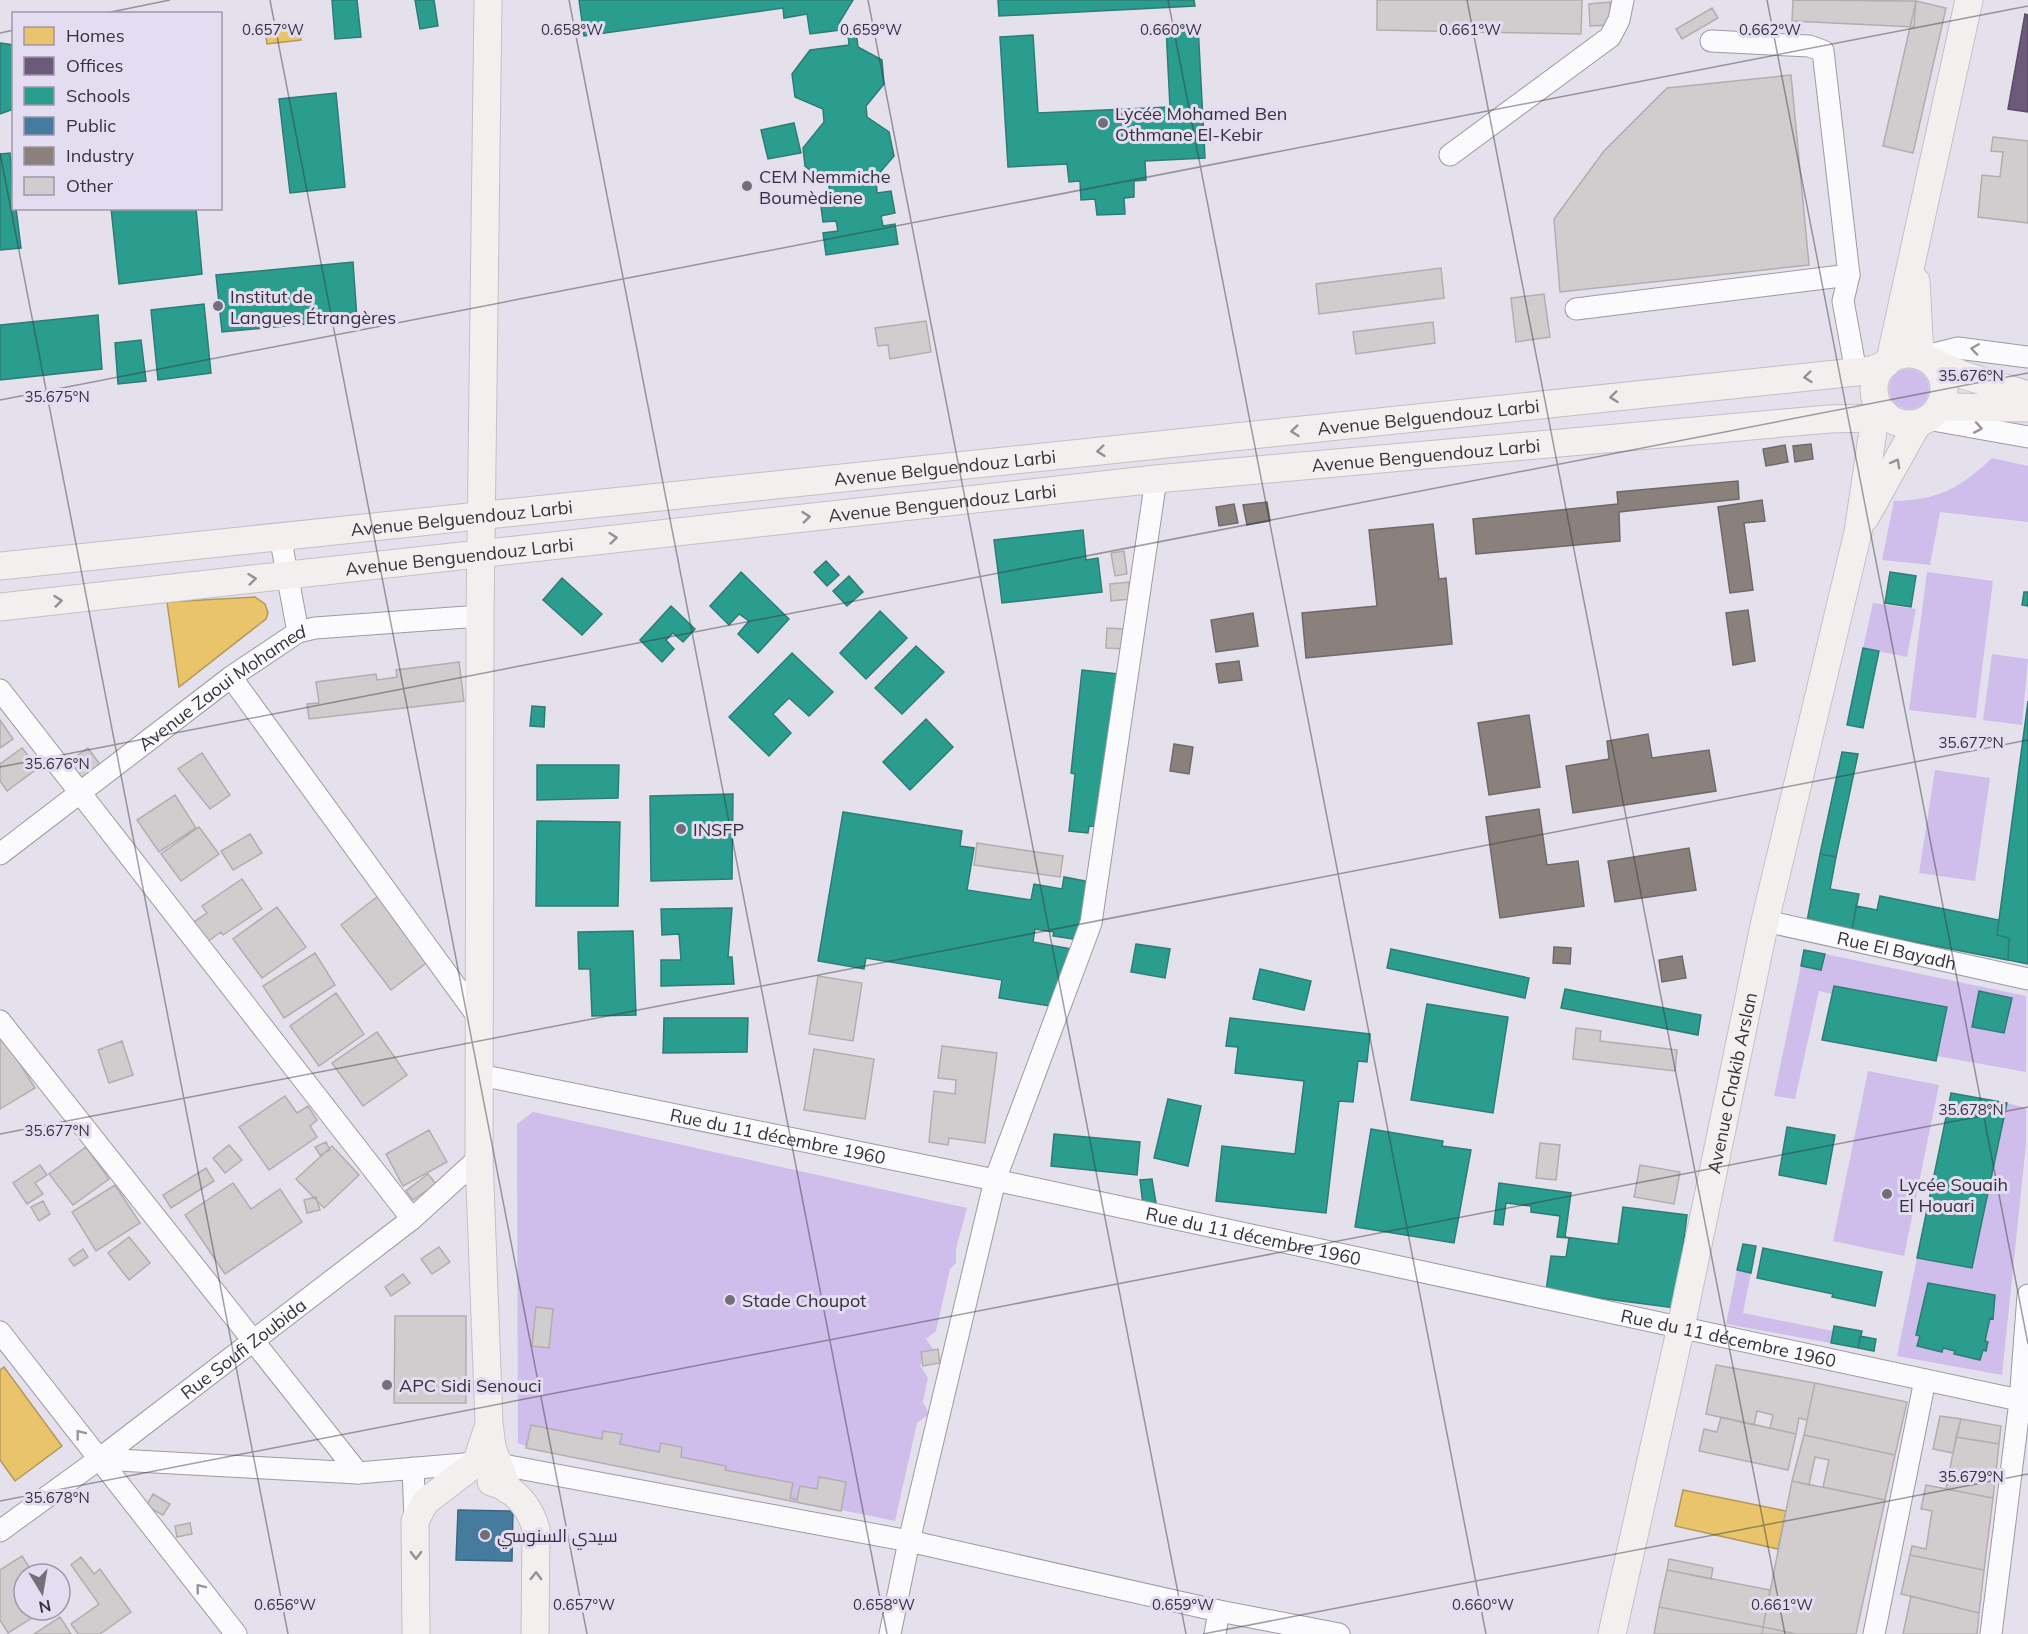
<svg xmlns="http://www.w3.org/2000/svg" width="2028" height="1634" font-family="Mulish,Cairo,sans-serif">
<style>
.green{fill:#cfbdeb}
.homes{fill:#e9c46a;stroke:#b3985c;stroke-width:1.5}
.offices{fill:#6d597a;stroke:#5c4d67;stroke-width:1.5}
.schools{fill:#2a9d8f;stroke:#2d7d76;stroke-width:1.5}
.public{fill:#457b9d;stroke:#406580;stroke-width:1.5}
.industry{fill:#8a817c;stroke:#706968;stroke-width:1.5}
.building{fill:#d1ccce;stroke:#b2adaf;stroke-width:1.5}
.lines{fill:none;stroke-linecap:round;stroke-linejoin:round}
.minor-casing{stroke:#9e9aa3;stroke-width:23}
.major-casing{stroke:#c2c0c5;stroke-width:29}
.minor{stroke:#fbfafc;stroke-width:21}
.major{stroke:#f3efef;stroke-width:27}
.oneway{stroke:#98969c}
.oneway2{stroke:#949095}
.ticks{fill:none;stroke:#35323b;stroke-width:1.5;stroke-opacity:0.45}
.poi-dot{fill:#736f79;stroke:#e4dcf1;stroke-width:2}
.labels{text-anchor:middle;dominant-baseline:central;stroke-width:6;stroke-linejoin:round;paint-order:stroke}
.poi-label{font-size:18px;fill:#35323b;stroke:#e4dcf1;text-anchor:start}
.street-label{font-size:18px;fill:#35323b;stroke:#e4dcf1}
.ticks-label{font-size:15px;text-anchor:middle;fill:#35323b;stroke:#e4dcf1;stroke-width:6;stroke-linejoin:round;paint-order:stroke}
</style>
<rect width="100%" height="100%" fill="#e5e1ec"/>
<path class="green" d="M1889 389a20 20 0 1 1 40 0a20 20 0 1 1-40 0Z
M1992,458l36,8v56l-88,-10 -10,53 -48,-5 12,-59c45,-1 66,-13 98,-43z
M1927,572l66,9 -17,137 -67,-8z
M1873,603l43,6 -9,48 -44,-9z
M1992,654l36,5 -6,66 -39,-5z
M1935,770l55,8 -15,103 -56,-8z
M1825,954l201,42v76l-89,-16 10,-49 -113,-21 -2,8 -13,-3 -24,108 -21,-3 27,-130 20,3z
M1868,1071l71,14 -35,171 -71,-15z
M2007,1103l19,5v36l-24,231 -105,-19 20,-98 55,10z
M533,1112l434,96 -11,41v14l-6,6 -14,62 -10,8 11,16 -17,10 8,13 -5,24 6,12 -12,9 -22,98 -341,-70 -13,1 -23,-9 -1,-319z
M1737,1270l14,3 -8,40 90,18 -2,12 -105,-19z"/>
<path class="homes" d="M299,27l2,13 -34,4 -2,-13z
M255,597l10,7 3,9 -2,6 -87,68 -12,-85z
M4,1367l58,79 -47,35 -15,-21v-90z
M1683,1490l103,21 -8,38 -103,-23z"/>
<path class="offices" d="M2025,14l3,1v97l-20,-3z"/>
<path class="schools" d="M332,0h25l4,37 -26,2z
M415,0h19l4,26 -18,3z
M579,0h274l-14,23 1,7 -30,4 -3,-20 -23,4 -1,-10 -199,28z
M998,0h196l1,6 -196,10z
M1198,25l7,133 -60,3 1,19 -12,1v16l-10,1 1,16 -28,1 -2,-16 -14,1 -1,-19 -11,1 -2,-18 -59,3 -8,-130 33,-2 5,78 132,-6 -4,-80z
M856,31l2,16 24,13 2,24 -18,22 1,11 22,15 5,24 -18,21 1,16 14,-2 4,22 -14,3 2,10 12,-2 3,20 -72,11 -3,-22 15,-2 -2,-10 -13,1 -3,-23 12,-2 -4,-13 -23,-18 -2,-18 21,-26 -1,-13 -28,-12 -3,-23 18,-24 39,-5 -1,-12z
M0,43l14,2v64l-14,5z
M336,93l9,94 -55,6 -11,-94z
M794,123l7,30 -33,6 -7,-29z
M10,153l4,55h2l5,40 -21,2v-96z
M111,208h85l6,66 -83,10z
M353,262l4,57 -135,13 -6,-57z
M204,304l7,69 -53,7 -7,-70z
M98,315l4,54 -102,11v-55z
M141,340l5,41 -28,3 -3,-41z
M1083,530l3,30 12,-2 4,34 -100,11 -8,-63z
M826,561l13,14 -12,11 -13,-14z
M741,572l48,47 -31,34 -20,-19 11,-13 -10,-7 -10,11 -19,-19z
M1890,572l26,4 -5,31 -26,-4z
M849,576l14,16 -16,14 -14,-15z
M562,578l40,36 -20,21 -39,-35z
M2024,592h4v14l-6,-1z
M671,606l24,23 -12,13 -10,-9 -7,7 8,9 -12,13 -22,-22z
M880,611l27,27 -41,41 -26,-26z
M916,646l28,26 -42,42 -27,-26z
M1863,648l16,3 -16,77 -16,-3z
M792,653l41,39 -24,24 -20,-18 -16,16 18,19 -22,23 -40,-39z
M1082,670l36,4 -9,154 -20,-2 -1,7 -19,-2 6,-57 -4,-1z
M2028,701v263l-20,-4 1,-22 -12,-3z
M532,706l13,1 -1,20 -14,-1z
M926,719l27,28 -43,43 -27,-28z
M1842,752l16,2 -22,103 -16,-3z
M537,765h82l-1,33 -81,2z
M733,794l-1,85 -81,2 -1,-85z
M843,812l119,19 -2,15 14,2 -7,42 64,10 3,-16 28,5 2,-12 37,7 -10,58 -38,-6 1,-4 -19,-3 -2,13 39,7 -9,53 -12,-2 -1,6 -51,-8 3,-18 -136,-22 -2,11 -46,-8z
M537,821l83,1 -2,84h-82z
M1820,854l16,3 -6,32 29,5 -7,36 -45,-9z
M1880,896l119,24 -2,15 12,3 -1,22 -156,-30 4,-24 21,4z
M732,908l-4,49h4l2,27 -73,2v-26h20l-2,-26 -17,1 -1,-26z
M633,931l3,84 -44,1 -2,-47h-11l-1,-37z
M1136,944l34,5 -5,29 -34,-6z
M1391,949l138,29 -4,20 -138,-30z
M1804,950l21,4 -4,16 -20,-4z
M1260,969l51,12 -7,29 -51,-11z
M1834,986l113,21 -11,54 -114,-21z
M1565,989l136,26 -3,20 -137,-27z
M1979,991l33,7 -8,35 -32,-6z
M1427,1004l81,13 -15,96 -82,-13z
M664,1018h84l-1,34 -84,1z
M1230,1018l140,16 -3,28 -9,-1 -5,41 -14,-1 -13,112 -110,-12 6,-55 73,8 9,-73 -69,-8 3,-26 -12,-1z
M1951,1093l56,10 -35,165 -55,-10z
M1168,1099l33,7 -13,60 -34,-8z
M1787,1127l48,8 -9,49 -47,-9z
M1371,1129l72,12 -1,5 29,4 -17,93 -99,-16z
M1054,1134l86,8 -3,33 -86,-9z
M1152,1179l4,24 -13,2 -3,-25z
M1499,1183l72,10 -6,44 53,7 5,-37 64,8 -12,93 -129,-17 5,-35 15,1 3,-19 -12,-1 3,-21 -29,-4v-6l-25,-3 -3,22 -9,-1z
M1743,1244l13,2 -5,27 -14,-3z
M1763,1248l119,24 -7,34 -43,-9 1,-3 -76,-16z
M1928,1283l67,12 -2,24 -3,-1 -5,23 3,1 -2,9 -3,-1 -3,10 -26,-6 1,-3 -12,-3 -1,4 -25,-6 3,-10 -4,-1z
M1834,1326l28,5 -4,17 -27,-5z
M1860,1336l16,3 -2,12 -16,-3z"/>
<path class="public" d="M458,1510l55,1 -1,50 -56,-1z"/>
<path class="industry" d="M1811,444l2,15 -18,3 -2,-16z
M1785,445l3,17 -22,4 -3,-17z
M1738,481l1,18 -120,13 1,29 -144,13 -3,-35 145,-15 -1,-12z
M1762,500l3,21 -21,2 9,67 -23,3 -12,-86z
M1267,502l3,19 -23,4 -4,-20z
M1234,504l4,19 -19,3 -3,-19z
M1433,524l6,55 7,-1 6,66 -146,14 -4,-45 75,-7 -8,-76z
M1748,610l7,51 -22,4 -7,-52z
M1253,613l5,33 -42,6 -5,-32z
M1239,661l3,19 -23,3 -3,-19z
M1529,715l11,72 -51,8 -11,-72z
M1648,734l4,24 57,-8 7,41 -143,22 -7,-47 43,-7 -2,-18z
M1174,744l19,3 -4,27 -19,-3z
M1539,809l8,56 31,-4 6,45 -84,12 -14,-101z
M1689,848l7,42 -81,12 -7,-41z
M1554,947l17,1 -1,16 -17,-1z
M1682,956l4,22 -24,4 -3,-22z"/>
<path class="building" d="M1377,0h205l-1,34 -204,-4z
M1793,0l123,1 -2,26 -122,-6z
M1916,1l30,7 -33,145 -30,-7z
M1610,2l1,23 -21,1 -1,-22z
M1712,8l6,10 -36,21 -6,-10z
M1791,75l18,190 -249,27 -6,-73 50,-68 63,-63z
M1993,137l35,4v82l-50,-6 4,-42 18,2 3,-25 -12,-1z
M1441,268l3,30 -125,16 -3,-30z
M1544,294l6,43 -34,5 -5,-44z
M926,321l5,31 -41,7 -2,-14 -10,1 -3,-18z
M1433,322l2,21 -79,11 -3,-22z
M1124,551l3,23 -12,2 -4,-23z
M1129,582l1,17 -19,2 -1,-17z
M1107,628l19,1v20l-20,-1z
M459,662l5,39 -155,18 -2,-15 12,-1 -3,-21 60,-8 1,6 20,-3 -1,-7z
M0,720l13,19 -13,9z
M22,748l16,20 -31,23 -7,-10v-17z
M88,748l13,18 -20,14 -13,-18z
M202,753l28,42 -20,14 -32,-40z
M175,795l21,33 -37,24 -22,-32z
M199,827l20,27 -38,27 -20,-27z
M250,834l12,19 -29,17 -12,-19z
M977,843l86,13 -3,21 -86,-12z
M242,879l20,30 -39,26 -2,-3 -14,10 -13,-20 13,-9 -5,-7z
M382,893l48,67 -39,30 -50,-65z
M277,907l29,40 -44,31 -29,-39z
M315,953l20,32 -51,33 -21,-32z
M818,976l44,7 -9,58 -44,-7z
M336,993l28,41 -45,32 -29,-40z
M1576,1028l25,3 -1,10 77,9 -2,21 -102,-12z
M0,1031l35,57 -35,21z
M377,1032l30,43 -44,31 -31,-43z
M122,1041l11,34 -24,8 -11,-33z
M942,1046l55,7 -12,90 -36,-5 -1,7 -19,-3 5,-51 21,3 1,-14 -18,-2z
M814,1049l60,10 -9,60 -61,-9z
M285,1096l12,17 11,-7 9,14 -7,6 7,11 -48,33 -30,-43z
M429,1130l18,32 -44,24 -17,-32z
M326,1142l4,8 -10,5 -5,-8z
M1540,1143l20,2 -4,35 -20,-2z
M229,1145l13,15 -17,13 -12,-15z
M332,1146l27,29 -35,33 -28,-29z
M86,1147l23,32 -36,26 -24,-31z
M40,1165l7,10 -12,8 8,11 -16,10 -14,-21z
M1640,1165l40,7 -6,32 -40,-7z
M206,1168l8,13 -43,27 -8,-13z
M428,1174l8,10 -23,16 -7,-9z
M233,1183l18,26 29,-20 22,33 -77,52 -40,-59z
M115,1185l25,38 -44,28 -24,-39z
M316,1197l4,13 -13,3 -3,-13z
M43,1201l7,13 -11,7 -8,-14z
M129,1237l21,26 -21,17 -21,-27z
M439,1247l11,15 -18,12 -11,-15z
M83,1249l5,8 -14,9 -5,-7z
M403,1274l7,9 -19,13 -6,-9z
M536,1307l17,2 -4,39 -17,-2z
M395,1316h71v87h-72z
M938,1349l2,14 -17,3 -2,-14z
M1716,1365l99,18 -8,37 -8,-2 -3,16 -26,-6 3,-13 -16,-4 -3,14 -48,-11z
M1815,1383l92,19 -12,53 -91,-20z
M1940,1416l21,3 -8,34 -20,-4z
M1721,1417l75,17 -8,36 -89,-19 5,-22 13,3z
M1961,1419l40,7 -2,18 -43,-7z
M531,1425l71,14 1,-8 19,3 -2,10 39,8 2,-9 21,4 -1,10 45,9 -1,4 68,13 -3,15 7,2 3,-14 17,3 2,-12 27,5 -5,29 -315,-63z
M1804,1435l91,20 -10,45 -62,-13 6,-27 -14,-3 -6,28 -17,-4z
M1956,1437l43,7 -6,54 -47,-9z
M1792,1481l93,19 -29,134h-60l-33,-7z
M1926,1485l67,13 -9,72 -74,-15 2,-9 14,3 6,-38 -11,-2z
M153,1494l17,10 -7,11 -17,-9z
M190,1523l2,11 -15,3 -2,-11z
M1910,1555l74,15 -5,43 -78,-19z
M22,1556l12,18h-10v36h21l-37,23 -8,-13v-50z
M81,1557l13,17 6,-5 31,43 -31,22h-22l-7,-10 28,-20 -28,-39z
M1669,1559l44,9 -2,11 -44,-9z
M1667,1570l103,20 -7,37 -104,-20z
M1911,1596l68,17 -2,21h-74z
M1659,1607l104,20 -1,7h-108z
M60,1617l11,17h-37z
M1763,1627l33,7h-34z"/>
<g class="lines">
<g class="minor-casing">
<g id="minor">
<path d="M1711,41l98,5 14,5 26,224 -6,26 13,71"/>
<path d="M1450,155l160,-118 9,-17 4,-20"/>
<path d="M1576,309l273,-34"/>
<path d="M1922,357l36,-9 70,9"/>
<path d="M1927,419l101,18"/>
<path d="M280,536l18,96"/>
<path d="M231,677l250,344"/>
<path d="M0,690l412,529"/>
<path id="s1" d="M0,854l231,-177 67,-45 17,-4 165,-12"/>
<path id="s2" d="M1765,921l263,58"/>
<path d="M0,1021l358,452"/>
<path id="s3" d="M480,1075l515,105 1033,222"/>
<path d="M0,1332l236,302"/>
<path d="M99,1459l259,14 118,-10 21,1 412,77 310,70 120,23"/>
<path d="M413,1468l2,53"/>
<path id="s4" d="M0,1531l99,-72 313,-240 67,-61"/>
<path d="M890,1634l19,-93 86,-361 96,-257 65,-444"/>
<path d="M1215,1634l4,-23"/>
<path d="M1874,1634l51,-254"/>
<path d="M1991,1634l29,-233 8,-106"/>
</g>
</g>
<g class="major-casing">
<g id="major">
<path d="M488,0l-8,616 -1,542 10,265 3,24 16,43"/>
<path d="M1916,281l4,75"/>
<circle cx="1909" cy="389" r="35"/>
<path d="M1890,360l79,-360"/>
<path d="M1929,360l34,15 65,20"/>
<path d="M1939,407l89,1"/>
<path d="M1865,518l53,-95"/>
<path id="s5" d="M0,566l1856,-194 16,-2 14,-6"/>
<path id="s6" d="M0,607l1156,-128 673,-60 46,-1 10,-4"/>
<path d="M491,1482c23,5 39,25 45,47l-1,105"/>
<path d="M416,1634l-1,-113 10,-19 51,-39 12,-35"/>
<path id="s7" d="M1612,1634l69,-307 84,-406 93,-389 19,-128"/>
</g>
</g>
<use href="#minor" class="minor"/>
<use href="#major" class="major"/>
</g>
<defs><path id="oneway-chevron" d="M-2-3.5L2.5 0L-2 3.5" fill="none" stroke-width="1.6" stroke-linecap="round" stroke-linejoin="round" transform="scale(1.5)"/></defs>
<g class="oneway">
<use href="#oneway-chevron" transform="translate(1975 349) rotate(-172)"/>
<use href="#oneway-chevron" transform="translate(1978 428) rotate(10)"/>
<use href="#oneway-chevron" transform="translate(80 1434) rotate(-128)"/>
<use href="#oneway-chevron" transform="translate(200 1588) rotate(-128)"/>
</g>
<g class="oneway2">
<use href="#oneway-chevron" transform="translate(1808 377) rotate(174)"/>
<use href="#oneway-chevron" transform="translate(1614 397) rotate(174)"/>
<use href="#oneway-chevron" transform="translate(1295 431) rotate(174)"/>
<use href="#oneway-chevron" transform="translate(1101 451) rotate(174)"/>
<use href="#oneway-chevron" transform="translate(1896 463) rotate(-61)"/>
<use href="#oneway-chevron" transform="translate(806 517) rotate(-6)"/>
<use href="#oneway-chevron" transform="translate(613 538) rotate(-6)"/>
<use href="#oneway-chevron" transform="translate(252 579) rotate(-6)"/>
<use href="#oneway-chevron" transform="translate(58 601) rotate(-6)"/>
<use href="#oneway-chevron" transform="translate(416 1555) rotate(90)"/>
<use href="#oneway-chevron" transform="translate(536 1576) rotate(-89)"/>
</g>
<path class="ticks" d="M270,0l317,1634M569,0l318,1634M868,0l318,1634M1168,0l318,1634M1467,0l318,1634M1767,0l261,1344M101,14l69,-14M0,33l14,-3M0,153l288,1481M0,400l2028,-394M0,767l2028,-394M0,1134l2028,-394M0,1501l2028,-394M1203,1634l825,-160"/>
<g class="poi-dot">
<circle cx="1103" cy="123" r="6"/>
<circle cx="747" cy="186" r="6"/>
<circle cx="218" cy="306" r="6"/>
<circle cx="681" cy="829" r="6"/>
<circle cx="1887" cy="1194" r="6"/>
<circle cx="730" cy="1300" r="6"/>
<circle cx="387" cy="1385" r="6"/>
<circle cx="485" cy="1535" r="6"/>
</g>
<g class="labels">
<g class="poi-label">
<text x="1115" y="113">Lycée Mohamed Ben<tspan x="1115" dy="21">Othmane El-Kebir</tspan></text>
<text x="759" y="176">CEM Nemmiche<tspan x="759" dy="21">Boumèdiene</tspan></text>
<text x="230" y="296">Institut de<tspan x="230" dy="21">Langues Étrangères</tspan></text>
<text x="693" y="829">INSFP</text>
<text x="1899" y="1184">Lycée Souaih<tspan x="1899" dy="21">El Houari</tspan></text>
<text x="742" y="1300">Stade Choupot</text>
<text x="399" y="1385">APC Sidi Senouci</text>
<text x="497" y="1535">سيدي السنوسي</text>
</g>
<g class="street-label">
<text stroke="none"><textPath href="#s5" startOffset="1436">Avenue Belguendouz Larbi</textPath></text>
<text stroke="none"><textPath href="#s6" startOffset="1434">Avenue Benguendouz Larbi</textPath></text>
<text stroke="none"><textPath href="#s5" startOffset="950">Avenue Belguendouz Larbi</textPath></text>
<text stroke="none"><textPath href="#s6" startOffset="948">Avenue Benguendouz Larbi</textPath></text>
<text stroke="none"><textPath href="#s5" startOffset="464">Avenue Belguendouz Larbi</textPath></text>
<text stroke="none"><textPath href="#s6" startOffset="462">Avenue Benguendouz Larbi</textPath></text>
<text stroke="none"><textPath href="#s1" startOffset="278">Avenue Zaoui Mohamed</textPath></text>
<text stroke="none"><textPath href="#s2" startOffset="135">Rue El Bayadh</textPath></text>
<text stroke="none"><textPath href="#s7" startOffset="564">Avenue Chakib Arslan</textPath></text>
<text stroke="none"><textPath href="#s3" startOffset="304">Rue du 11 décembre 1960</textPath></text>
<text stroke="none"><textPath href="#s3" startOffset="790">Rue du 11 décembre 1960</textPath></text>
<text stroke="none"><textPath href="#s3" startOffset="1276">Rue du 11 décembre 1960</textPath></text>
<text stroke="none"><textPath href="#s4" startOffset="304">Rue Soufi Zoubida</textPath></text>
</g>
</g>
<g class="ticks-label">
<text x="273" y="35">0.657°W</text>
<text x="572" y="35">0.658°W</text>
<text x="871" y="35">0.659°W</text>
<text x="1171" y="35">0.660°W</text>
<text x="1470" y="35">0.661°W</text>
<text x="1770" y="35">0.662°W</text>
<text x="1971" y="381">35.676°N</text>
<text x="57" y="402">35.675°N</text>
<text x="1971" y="748">35.677°N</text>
<text x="57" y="769">35.676°N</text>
<text x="1971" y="1115">35.678°N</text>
<text x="57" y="1136">35.677°N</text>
<text x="1971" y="1482">35.679°N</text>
<text x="57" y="1503">35.678°N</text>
<text x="285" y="1610">0.656°W</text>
<text x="584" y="1610">0.657°W</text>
<text x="884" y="1610">0.658°W</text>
<text x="1183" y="1610">0.659°W</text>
<text x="1483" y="1610">0.660°W</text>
<text x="1782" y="1610">0.661°W</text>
</g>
<rect x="12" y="12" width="210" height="198" fill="#e4dcf1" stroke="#9e98a8" stroke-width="1.5"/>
<rect x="24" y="27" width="30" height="18" fill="#e9c46a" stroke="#9e98a8" stroke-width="1.5"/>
<text x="66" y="42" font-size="18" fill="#35323b">Homes</text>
<rect x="24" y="57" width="30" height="18" fill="#6d597a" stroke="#9e98a8" stroke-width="1.5"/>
<text x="66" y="72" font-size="18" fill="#35323b">Offices</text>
<rect x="24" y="87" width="30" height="18" fill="#2a9d8f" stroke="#9e98a8" stroke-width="1.5"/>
<text x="66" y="102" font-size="18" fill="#35323b">Schools</text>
<rect x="24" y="117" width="30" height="18" fill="#457b9d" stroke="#9e98a8" stroke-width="1.5"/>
<text x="66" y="132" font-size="18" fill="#35323b">Public</text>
<rect x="24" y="147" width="30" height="18" fill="#8a817c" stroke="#9e98a8" stroke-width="1.5"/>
<text x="66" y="162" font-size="18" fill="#35323b">Industry</text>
<rect x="24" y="177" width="30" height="18" fill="#d1ccce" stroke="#9e98a8" stroke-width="1.5"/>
<text x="66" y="192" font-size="18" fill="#35323b">Other</text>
<g transform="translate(42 1592) rotate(169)"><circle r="28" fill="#e4dcf1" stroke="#9e98a8" stroke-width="1.5"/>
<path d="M0-4.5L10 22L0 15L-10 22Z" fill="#736f79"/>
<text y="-9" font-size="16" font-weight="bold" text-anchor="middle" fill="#35323b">N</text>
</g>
</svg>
